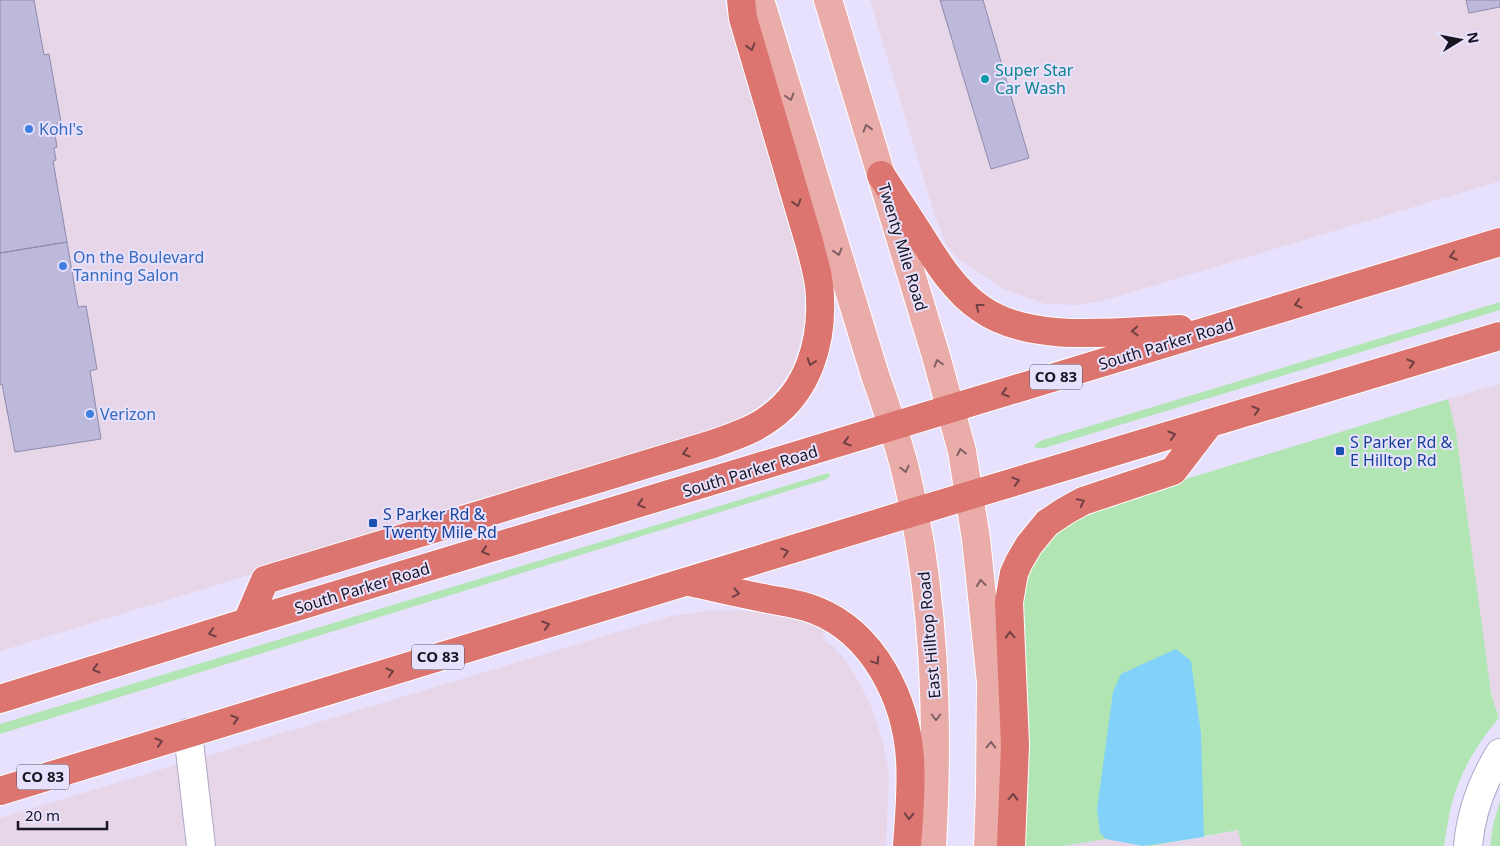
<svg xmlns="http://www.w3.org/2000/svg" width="1500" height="846" font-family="'Noto Sans',sans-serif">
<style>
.commercial{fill:#e6d6e8}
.green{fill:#b2e5b4}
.water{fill:#81d1f9}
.building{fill:#bcb9db;stroke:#8e8bab}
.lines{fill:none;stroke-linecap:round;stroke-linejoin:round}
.minor-casing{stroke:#aea7c8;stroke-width:30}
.major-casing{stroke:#fff;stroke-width:30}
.highway-casing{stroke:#fff;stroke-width:30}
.minor{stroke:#fff;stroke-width:28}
.major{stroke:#eaaca9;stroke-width:28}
.highway{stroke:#dc756f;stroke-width:28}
.oneway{stroke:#704044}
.oneway2{stroke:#816065}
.culture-dot{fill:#0f9aa8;stroke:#e7e1fd;stroke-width:2}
.shop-dot{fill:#3f7fe0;stroke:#e7e1fd;stroke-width:2}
.transit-dot{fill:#1a4fb4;stroke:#e7e1fd;stroke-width:2}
.labels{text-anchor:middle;stroke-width:4;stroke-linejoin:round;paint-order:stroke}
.shield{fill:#e7e1fd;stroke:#565263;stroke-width:1}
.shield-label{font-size:15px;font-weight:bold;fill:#181521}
.culture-label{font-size:16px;fill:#0d838f;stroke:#e7e1fd;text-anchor:start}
.shop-label{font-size:16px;fill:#366cbe;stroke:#e7e1fd;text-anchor:start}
.street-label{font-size:16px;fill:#181521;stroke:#e7e1fd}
.transit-label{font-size:16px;fill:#164399;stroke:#e7e1fd;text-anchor:start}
</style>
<rect width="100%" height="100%" fill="#e7e1fd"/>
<!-- commercial -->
<path class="commercial" d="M 0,0 L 724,0 L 766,136 L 798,246 L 804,278 L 805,323 L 793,366 L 780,386 L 753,412 L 740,421 L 322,553 L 0,651 Z
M 870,0 L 1500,0 L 1500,181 L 1112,298 L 1081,305 L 1045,304 L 1006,290 L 957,258 L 946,244 L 935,216 Z
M 1500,384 L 1500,718 L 1491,693 L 1456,432 L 1448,399 Z
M 716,610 L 773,612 L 816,624 L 827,629 L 822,638 L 832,646 L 847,662 L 860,684 L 872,708 L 883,743 L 889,775 L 886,846 L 0,846 L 0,818 L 671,616 Z
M 1239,830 L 1242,846 L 1151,846 L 1204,837 Z
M 1106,839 L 1143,846 L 1061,846 Z"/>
<!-- green -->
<path class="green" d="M 1500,302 L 1500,310 L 1044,448 L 1036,448 L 1034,446 L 1040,441 Z
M 1448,399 L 1456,432 L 1491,693 L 1499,718 C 1480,740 1463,767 1454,796 C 1449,812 1447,829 1444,846 L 1242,846 L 1238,830 L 1151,846 L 1106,839 L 1061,846 L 1017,846 L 1020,620 L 1029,565 L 1058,530 L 1083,516 L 1121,499 Z
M 828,473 L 830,475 L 829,477 L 827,479 L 0,734 L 0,724 Z
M 1500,800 L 1500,846 L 1490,846 L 1493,825 Z"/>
<!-- water -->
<path class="water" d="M 1176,649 L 1191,661 L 1201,734 L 1204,837 L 1143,846 L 1106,839 L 1100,833 L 1097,809 L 1113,692 L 1121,674 Z"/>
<!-- building -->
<path class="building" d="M 0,0 L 34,0 L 44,55 L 49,54 L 61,122 L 57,123 L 58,135 L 55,135 L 57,147 L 54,148 L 56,160 L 53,161 L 67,242 L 0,253 Z
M 940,0 L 983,0 L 1029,158 L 991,169 Z
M 1466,0 L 1500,0 L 1500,7 L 1469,13 Z
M 67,242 L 78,307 L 86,306 L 97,369 L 90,371 L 101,439 L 15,452 L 2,384 L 0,385 L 0,253 Z"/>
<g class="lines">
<!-- minor casing -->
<g class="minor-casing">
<path id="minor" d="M 188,733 L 201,846
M 1468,846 C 1471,812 1482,782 1500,753"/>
</g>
<!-- major casing -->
<g class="major-casing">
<path id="major" d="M 760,0 L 875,375 C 886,406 897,437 905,469 C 935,593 939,719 932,846
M 828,0 L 936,356 L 962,451 L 976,539 L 991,682 L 990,793 L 988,846"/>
</g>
<!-- highway casing -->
<g class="highway-casing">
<path id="highway" d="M 881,175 C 894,195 907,215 920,235 C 937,262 954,290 980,308 C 1031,345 1120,331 1180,329
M 690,582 C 716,588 741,594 768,599 C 784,602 800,604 815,610 C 874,633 906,699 910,759 C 912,788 909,817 907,846
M 247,622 L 265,580 L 713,444 C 733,437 754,430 771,417 C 808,390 822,343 820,299 C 820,279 814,261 809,242 L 743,18 L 741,0
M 0,699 L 247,622 L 1500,242
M 0,791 L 914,512 L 1500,336
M 1011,846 L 1015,745 L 1009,602 L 1014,573 L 1019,562 L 1029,545 L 1047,523 L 1065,511 L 1083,501 L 1173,471 L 1209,424"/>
</g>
<!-- minor -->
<use href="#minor" class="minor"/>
<!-- major -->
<use href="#major" class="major"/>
<!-- highway -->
<use href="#highway" class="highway"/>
</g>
<!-- one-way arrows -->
<defs><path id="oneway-chevron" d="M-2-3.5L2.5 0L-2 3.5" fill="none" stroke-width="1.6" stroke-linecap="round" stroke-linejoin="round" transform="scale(1.25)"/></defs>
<g class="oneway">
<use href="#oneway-chevron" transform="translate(751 47) rotate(73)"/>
<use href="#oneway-chevron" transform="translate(797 203) rotate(73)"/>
<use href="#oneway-chevron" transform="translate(1453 256) rotate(163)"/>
<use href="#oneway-chevron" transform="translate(1298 304) rotate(163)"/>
<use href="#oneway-chevron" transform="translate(979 307) rotate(-142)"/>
<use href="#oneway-chevron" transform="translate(1135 331) rotate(178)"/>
<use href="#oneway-chevron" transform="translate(811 362) rotate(110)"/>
<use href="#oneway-chevron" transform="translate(1411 363) rotate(-17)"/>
<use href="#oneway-chevron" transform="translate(1005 393) rotate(163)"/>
<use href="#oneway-chevron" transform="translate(1256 410) rotate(-17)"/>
<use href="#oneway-chevron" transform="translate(1172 435) rotate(-17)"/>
<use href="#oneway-chevron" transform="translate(847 442) rotate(163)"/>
<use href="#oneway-chevron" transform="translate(686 453) rotate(164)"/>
<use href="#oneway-chevron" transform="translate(1016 481) rotate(-17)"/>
<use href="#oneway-chevron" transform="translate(1081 502) rotate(-26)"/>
<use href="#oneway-chevron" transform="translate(641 504) rotate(163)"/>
<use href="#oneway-chevron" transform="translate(485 551) rotate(163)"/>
<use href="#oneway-chevron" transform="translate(785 552) rotate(-17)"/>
<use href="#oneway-chevron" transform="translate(736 593) rotate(11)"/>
<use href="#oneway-chevron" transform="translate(546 625) rotate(-17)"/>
<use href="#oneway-chevron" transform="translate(212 633) rotate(163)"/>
<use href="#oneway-chevron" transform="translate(1010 635) rotate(-93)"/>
<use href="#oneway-chevron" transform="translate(876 661) rotate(56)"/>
<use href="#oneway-chevron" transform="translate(96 669) rotate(163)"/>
<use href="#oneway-chevron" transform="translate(390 672) rotate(-17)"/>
<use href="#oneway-chevron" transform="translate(235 719) rotate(-17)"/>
<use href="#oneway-chevron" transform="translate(159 742) rotate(-17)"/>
<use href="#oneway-chevron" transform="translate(1013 797) rotate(-88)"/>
<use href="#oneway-chevron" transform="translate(909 816) rotate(93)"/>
</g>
<g class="oneway2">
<use href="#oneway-chevron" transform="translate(790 97) rotate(73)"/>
<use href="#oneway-chevron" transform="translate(867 128) rotate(-107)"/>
<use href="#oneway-chevron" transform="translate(838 252) rotate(73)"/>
<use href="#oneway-chevron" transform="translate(938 363) rotate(-106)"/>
<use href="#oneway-chevron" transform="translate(961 452) rotate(-102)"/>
<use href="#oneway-chevron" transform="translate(905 469) rotate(77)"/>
<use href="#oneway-chevron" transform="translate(981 583) rotate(-96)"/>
<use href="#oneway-chevron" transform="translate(936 717) rotate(90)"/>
<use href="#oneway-chevron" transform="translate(991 745) rotate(-89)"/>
</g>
<!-- markers -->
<circle class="culture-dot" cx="985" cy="79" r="5"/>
<g class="shop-dot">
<circle cx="29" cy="129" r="5"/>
<circle cx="63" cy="266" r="5"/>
<circle cx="90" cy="414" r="5"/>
</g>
<g class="transit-dot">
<rect x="1335" y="446" width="10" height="10" rx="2.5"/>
<rect x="368" y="518" width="10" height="10" rx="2.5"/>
</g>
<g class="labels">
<!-- shield labels -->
<g class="shield">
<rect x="1030" y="364.5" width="52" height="25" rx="4"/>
<rect x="412" y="644.5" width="52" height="25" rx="4"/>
<rect x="17" y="764.5" width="52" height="25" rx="4"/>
</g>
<g class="shield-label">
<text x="1056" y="382">CO 83</text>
<text x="438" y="662">CO 83</text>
<text x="43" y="782">CO 83</text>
</g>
<!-- culture labels -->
<g class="culture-label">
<text x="995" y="76">Super Star<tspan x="995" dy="18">Car Wash</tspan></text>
</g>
<!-- shop labels -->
<g class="shop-label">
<text x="39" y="135">Kohl's</text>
<text x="73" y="263">On the Boulevard<tspan x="73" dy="18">Tanning Salon</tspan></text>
<text x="100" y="420">Verizon</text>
</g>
<!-- street labels -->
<g class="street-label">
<text transform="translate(903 247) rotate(73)" y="6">Twenty Mile Road</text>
<text transform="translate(1166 344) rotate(-17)" y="6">South Parker Road</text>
<text transform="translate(750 471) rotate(-17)" y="6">South Parker Road</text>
<text transform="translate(362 588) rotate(-17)" y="6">South Parker Road</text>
<text transform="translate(929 635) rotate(-95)" y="6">East Hilltop Road</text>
</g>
<!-- transit labels -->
<g class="transit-label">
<text x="1350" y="448">S Parker Rd &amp;<tspan x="1350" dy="18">E Hilltop Rd</tspan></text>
<text x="383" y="520">S Parker Rd &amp;<tspan x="383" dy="18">Twenty Mile Rd</tspan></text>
</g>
</g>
<!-- north arrow -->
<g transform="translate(1460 40) rotate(80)" stroke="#e7e1fd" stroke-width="4" paint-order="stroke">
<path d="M0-4L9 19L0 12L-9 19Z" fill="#181521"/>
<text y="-8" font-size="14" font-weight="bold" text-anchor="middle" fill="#181521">N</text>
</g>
<!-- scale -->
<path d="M18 821v8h89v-8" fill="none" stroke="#181521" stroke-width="2.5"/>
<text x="25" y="821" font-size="15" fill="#181521" stroke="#e7e1fd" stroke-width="4" paint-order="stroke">20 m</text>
</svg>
